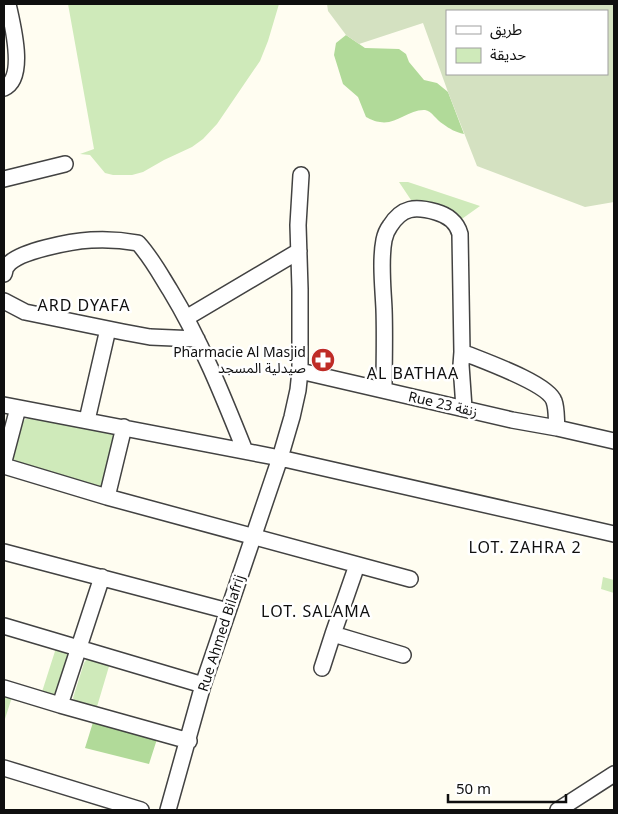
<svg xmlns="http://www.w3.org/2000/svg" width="618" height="814" font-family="Georgia,'Noto Sans Arabic',serif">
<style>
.green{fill:#cfeaba}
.forest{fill:#b1da99}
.cemetery{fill:#d4e1c1;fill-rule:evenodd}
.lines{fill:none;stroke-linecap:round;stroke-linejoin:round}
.street-casing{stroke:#424242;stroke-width:18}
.street{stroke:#fff;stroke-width:15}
.labels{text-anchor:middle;stroke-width:5;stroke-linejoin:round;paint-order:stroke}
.poi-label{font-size:14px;fill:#0f0f0f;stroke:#fff;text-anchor:end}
.street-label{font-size:14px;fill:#0f0f0f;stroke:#fff}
.quarter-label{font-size:16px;letter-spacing:1px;fill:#0f0f0f;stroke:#fff}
</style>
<rect width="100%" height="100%" fill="#fffdf1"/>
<!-- green -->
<path class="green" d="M 68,4 L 279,4 L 268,41 L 260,61 L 217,124 L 203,139 L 192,147 L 164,160 L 143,172 L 132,175 L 113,175 L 105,173 L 90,155 L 80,154 L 94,149 Z
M 399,182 L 408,182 L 480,206 L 459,221 L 413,203 Z
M 33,417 L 118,433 L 104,490 L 16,462 L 12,456 L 21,422 L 26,419 Z
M 603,577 L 614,580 L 614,593 L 601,589 Z
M 56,648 L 73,653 L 57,700 L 41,695 Z
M 90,658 L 110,663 L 96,710 L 77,704 L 73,698 L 84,663 L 87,659 Z
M 4,692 L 13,694 L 4,722 Z"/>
<!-- forest -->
<path class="forest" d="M 346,35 L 365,48 L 399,49 L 406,54 L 409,62 L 424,80 L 437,83 L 448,92 L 464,134 C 455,132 450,129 443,124 C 436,120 432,111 425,110 C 409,109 396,125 380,122 C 376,122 370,119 366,117 L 358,97 L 343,84 L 334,55 L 336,43 Z
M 94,719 L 158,736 L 149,764 L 85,748 Z"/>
<!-- cemetery -->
<path class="cemetery" d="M 327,4 L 614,4 L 614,202 L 585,207 L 477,166 L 448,92 L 423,23 L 359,44 L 346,35 L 328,11 ZM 447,11 L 607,11 L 607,74 L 447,74 Z"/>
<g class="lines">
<!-- street casing -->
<g class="street-casing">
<path id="street" d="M 4,88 C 27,78 12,23 8,4
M 4,179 L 65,164
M 4,274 C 5,271 5,268 7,266 C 17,251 73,241 91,240 C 107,239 122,240 138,243 C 151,257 160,274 170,290 C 201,341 223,396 245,451
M 4,301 L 25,312 L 123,332 L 150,337 L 197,339
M 186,318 L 299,251
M 462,352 C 481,360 548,383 554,401 C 557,409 556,420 557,428
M 300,371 L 512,420 L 557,428 L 614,441
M 384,389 C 384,363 385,336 384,309 C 383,287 380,261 384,240 C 385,235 387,230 390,226 C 402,207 415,206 436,212 C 447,215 457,222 460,234 L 462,352 L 461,365 L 464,408
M 4,405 L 280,458 L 614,534
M 87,420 L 108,329
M 4,461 L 18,408
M 4,466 L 107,497 L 410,579
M 107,497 L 124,427
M 4,552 L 228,611
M 357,565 L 333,634 L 403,655
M 4,626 L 203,685
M 322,668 L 333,634
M 4,688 L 60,705 L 189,741
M 60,705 L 102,577
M 4,768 L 141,810
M 168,810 L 203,685 L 280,458 L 292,417 L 298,390 L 300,371 L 300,289 L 298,225 L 301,175
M 558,810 L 614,774"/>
</g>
<!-- street -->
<use href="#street" class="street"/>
</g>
<!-- icons -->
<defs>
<g id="pharmacy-disc" transform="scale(1.25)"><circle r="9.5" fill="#bf2c26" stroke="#fff"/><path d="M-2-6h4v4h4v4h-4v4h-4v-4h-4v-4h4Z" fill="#fff"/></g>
</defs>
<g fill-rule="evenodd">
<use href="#pharmacy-disc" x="323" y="360"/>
</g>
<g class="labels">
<!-- poi labels -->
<g class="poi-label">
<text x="306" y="357">Pharmacie Al Masjid<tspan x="306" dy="16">صيدلية المسجد</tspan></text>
</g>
<!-- street labels -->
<g class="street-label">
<text transform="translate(443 404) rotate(13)" y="5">Rue 23 زنقة</text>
<text transform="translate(221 633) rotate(-72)" y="5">Rue Ahmed Bilafrij</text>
</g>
<!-- quarter labels -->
<g class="quarter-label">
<text x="84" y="311">ARD DYAFA</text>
<text x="413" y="379">AL BATHAA</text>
<text x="525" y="553">LOT. ZAHRA 2</text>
<text x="316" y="617">LOT. SALAMA</text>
</g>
</g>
<!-- border -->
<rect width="618" height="814" fill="none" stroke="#0f0f0f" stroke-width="10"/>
<!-- legend -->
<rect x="446" y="10" width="162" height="65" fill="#ffffff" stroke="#9f9f9f"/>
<rect x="456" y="26" width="25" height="8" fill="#ffffff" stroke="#9f9f9f"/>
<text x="490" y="35" font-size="15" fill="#0f0f0f">طريق</text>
<rect x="456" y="48" width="25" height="15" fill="#cfeaba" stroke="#9f9f9f"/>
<text x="490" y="60" font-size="15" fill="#0f0f0f">حديقة</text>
<!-- scale -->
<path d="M448 794v8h118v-8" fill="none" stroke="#0f0f0f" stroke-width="2.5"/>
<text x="456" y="794" font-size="15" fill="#0f0f0f" stroke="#ffffff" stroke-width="4" paint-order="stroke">50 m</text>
</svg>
